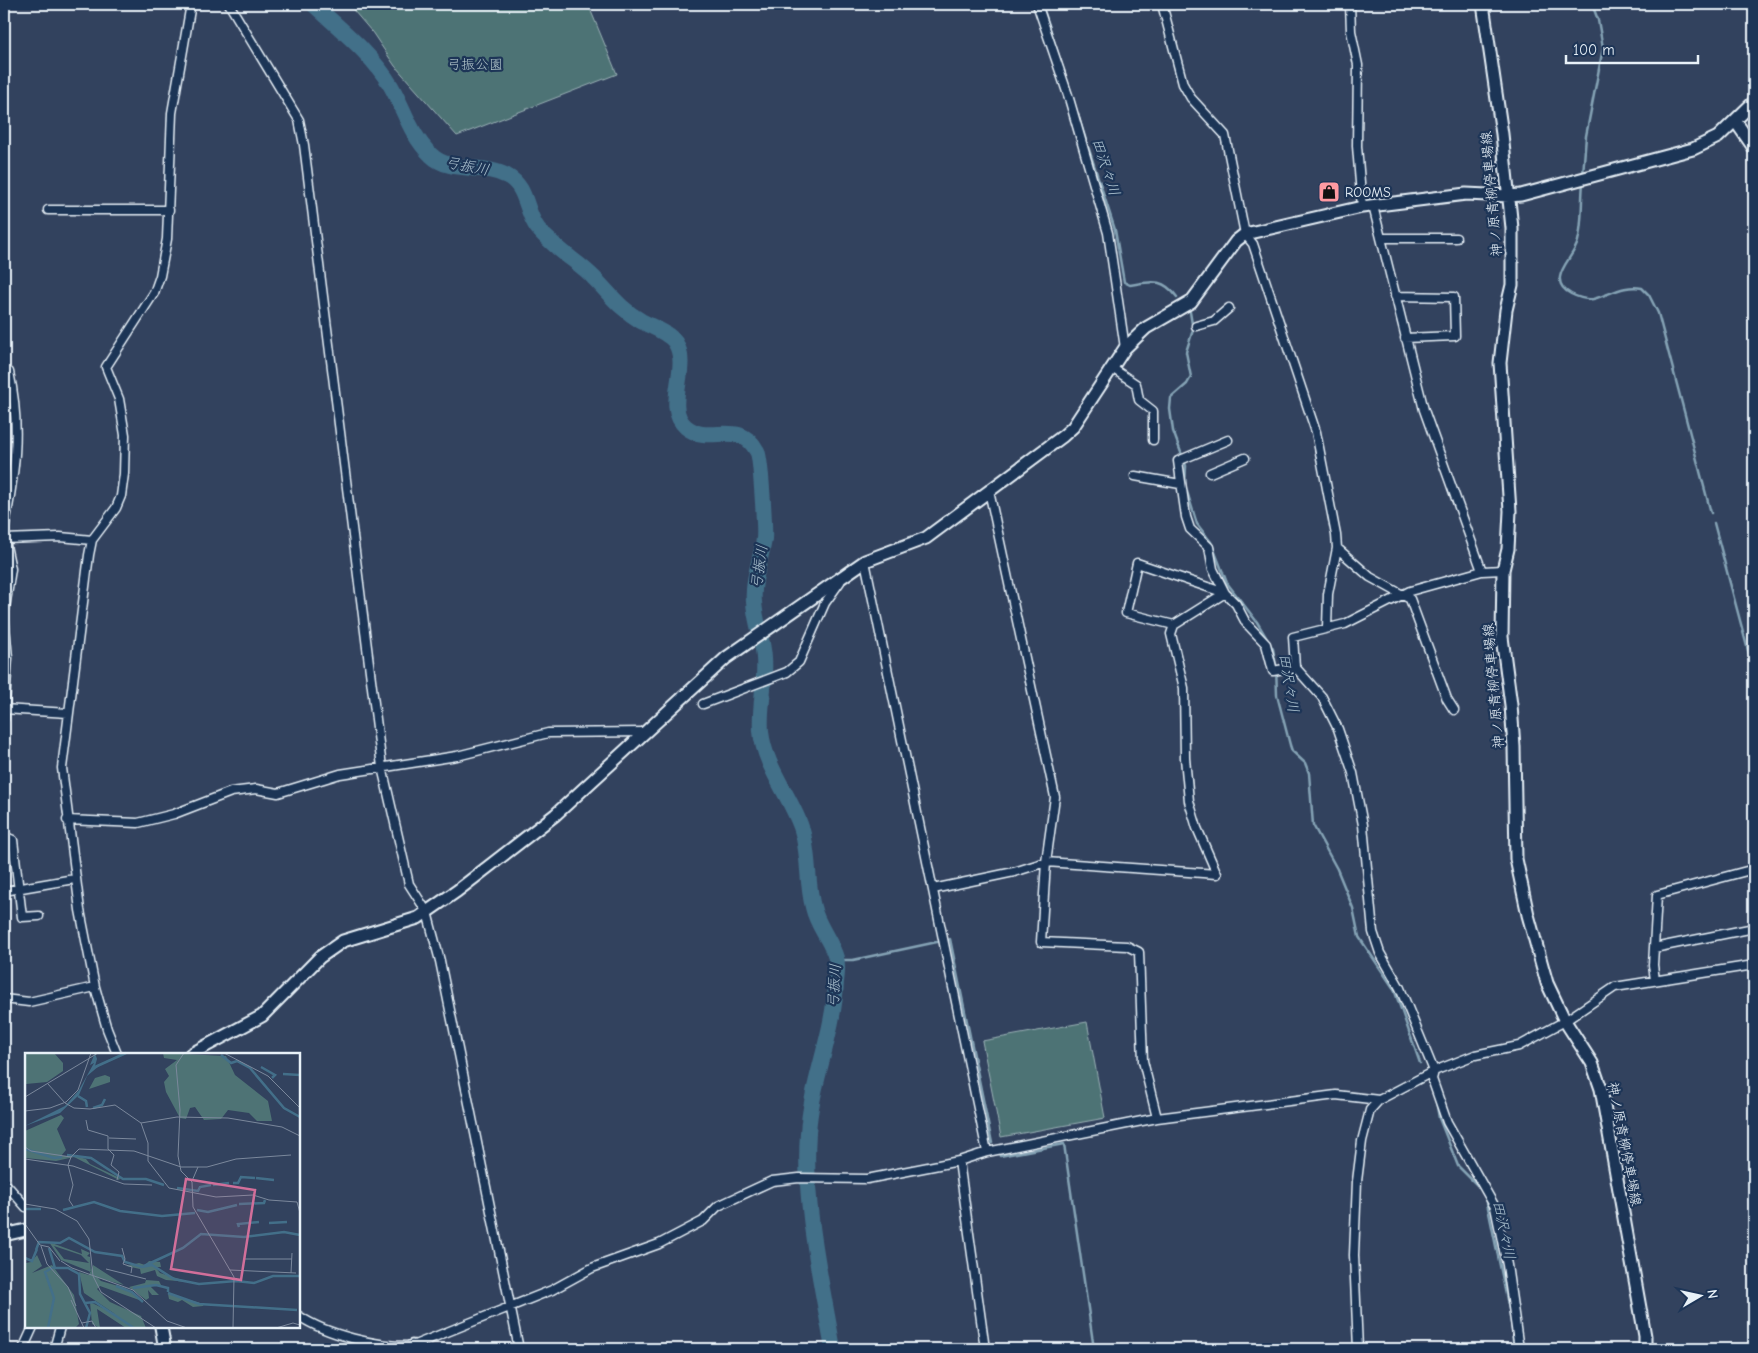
<svg xmlns="http://www.w3.org/2000/svg" width="1758" height="1353" font-family="'Comic Neue','Klee One',sans-serif">
<style>
.green{fill:#4e7375;stroke:#9bb2b6}
.lines{fill:none;stroke-linecap:round;stroke-linejoin:round}
.stream{stroke:#85a3b5;stroke-width:2.5}
.river{stroke:#436f89;stroke-width:16}
.street-casing{stroke:#e8f1f8;stroke-width:11}
.secondary-casing{stroke:#e8f1f8;stroke-width:15}
.street{stroke:#1d3557;stroke-width:8}
.secondary{stroke:#1d3557;stroke-width:11}
.labels{text-anchor:middle;stroke-width:4.5;stroke-linejoin:round;paint-order:stroke}
.park-label{font-size:14px;fill:#b2c5ca;stroke:#1d3557}
.poi-label{font-size:14px;fill:#e8f1f8;stroke:#1d3557;text-anchor:start}
.street-label{font-size:14px;fill:#e8f1f8;stroke:#1d3557}
.water-label{font-size:15px;font-style:italic;fill:#aec4d1;stroke:#1d3557}
.inset-river{fill:none;stroke:#436f89;stroke-width:2.5}
.inset-road{fill:none;stroke:#7b889c;stroke-width:1}
.view{fill:#d16f9a;fill-opacity:0.15;stroke:#d16f9a;stroke-width:2.5}
.inset-edge{fill:none;stroke:#e8f1f8;stroke-width:2.5}
</style>
<rect width="100%" height="100%" fill="#32425e"/>
<filter id="ink" filterUnits="userSpaceOnUse"><feTurbulence type="fractalNoise" baseFrequency=".02" numOctaves="2"/><feDisplacementMap in="SourceGraphic" scale="10" xChannelSelector="R" yChannelSelector="G"/><feConvolveMatrix kernelMatrix="1 2 1 2 8 2 1 2 1" color-interpolation-filters="sRGB"/></filter>
<g filter="url(#ink)">
<!-- green -->
<path class="green" d="M 348,4 L 588,4 L 617,74 L 457,136 L 395,66 L 372,32 Z
M 1087,1022 L 1105,1118 L 1001,1137 L 982,1041 Z"/>
<g class="lines">
<!-- stream -->
<path class="stream" d="M 1042,4 L 1067,81
M 1074,103 L 1115,230 L 1124,282 L 1130,285 C 1151,282 1162,277 1177,297
M 1583,175 L 1586,136 L 1603,48 L 1598,20 L 1592,4
M 1583,183 C 1581,202 1583,223 1578,241 C 1574,259 1544,279 1571,294 C 1579,298 1585,300 1593,299 C 1609,295 1625,284 1642,288 L 1649,295 L 1658,313 L 1711,513
M 1190,312 L 1193,330 L 1186,352 L 1191,377 L 1187,384 L 1171,398 L 1170,409 L 1173,431 L 1186,466 L 1185,485 L 1197,524 L 1211,542 L 1227,583 L 1257,622 L 1273,649 L 1276,665 L 1277,695 L 1290,745 L 1292,751 L 1305,763 L 1309,773 L 1313,825 L 1337,869 L 1353,908 L 1359,937 L 1394,989 L 1420,1063
M 1714,523 L 1754,673
M 948,940 L 950,939 L 992,1143
M 837,960 L 853,960 L 937,942
M 1436,1101 L 1439,1118 L 1458,1166 L 1482,1190
M 1000,1156 L 1064,1144 L 1094,1349
M 1486,1198 L 1510,1314 L 1514,1349"/>
<!-- river -->
<path class="river" d="M 313,4 C 340,29 372,54 391,86 C 404,109 411,136 431,155 C 450,174 484,163 507,176 C 526,186 525,207 535,224 C 539,232 550,241 557,247 C 569,258 583,266 594,278 C 611,295 619,308 641,321 C 652,327 668,332 675,342 C 692,368 662,406 686,427 C 709,446 739,418 757,451 C 761,457 765,529 764,539 C 761,560 752,580 754,602 C 755,621 763,639 764,658 C 766,682 759,707 761,731 C 764,766 790,795 801,827 C 810,853 806,881 813,907 C 817,926 831,940 836,958 C 838,965 837,975 836,982 C 834,1034 811,1082 808,1133 C 803,1205 821,1279 833,1349"/>
<!-- street casing -->
<g class="street-casing">
<path id="street" d="M 229,4 L 299,120 L 304,145 L 382,767 L 409,884 L 427,912 L 440,961 L 519,1349
M 1037,4 L 1068,95 L 1108,233 L 1125,348
M 1162,4 L 1183,84 L 1191,98 L 1225,135 L 1245,234 L 1253,244 L 1316,432 L 1336,535 L 1337,548 L 1328,594 L 1327,628
M 1350,4 L 1351,31 L 1358,65 L 1357,146 L 1362,207
M 1373,206 L 1424,410 L 1482,571
M 48,210 L 169,210
M 1382,238 L 1456,238
M 1395,296 L 1454,297 L 1455,336 L 1405,338
M 1196,326 L 1214,321 L 1229,308
M 1112,368 L 1136,384 L 1139,400 L 1153,411 L 1153,440
M 1210,473 L 1245,458
M 1135,476 L 1180,484
M 989,491 L 1055,797 L 1046,862 L 1041,942 L 1127,946 L 1139,952 L 1143,1061 L 1157,1118
M 4,531 C 14,476 22,429 9,372
M 4,539 L 60,537 L 92,540
M 1337,548 L 1370,577 L 1410,599 L 1447,699 L 1454,710
M 865,561 L 987,1152
M 1503,570 L 1482,571 L 1410,591 L 1345,624 L 1293,637 L 1295,667 L 1322,697 L 1338,729 L 1353,773 L 1363,825 L 1373,932 L 1380,953 L 1400,988 L 1434,1071 L 1432,1079 L 1447,1122 L 1495,1207 L 1507,1265 L 1519,1349
M 1225,593 L 1213,569 L 1209,547 L 1190,529 L 1186,517 L 1178,461 L 1228,440
M 4,615 L 8,658 L 4,719
M 4,615 L 11,569 L 4,536
M 1174,625 L 1126,613 L 1137,563 L 1225,593
M 703,704 L 787,672 L 799,662 L 825,603 L 840,582
M 4,709 L 68,713
M 67,820 L 138,823 L 174,814 L 231,792 L 256,789 L 278,793 L 340,774 L 457,756 L 548,733 L 646,732
M 4,836 L 13,840 L 22,917 L 39,916
M 933,889 L 1014,872 L 1046,862 L 1217,874 L 1197,828 L 1189,801 L 1185,758 L 1184,688 L 1171,634 L 1174,625 L 1225,593 L 1236,604 L 1246,623 L 1266,644 L 1273,671 L 1295,667
M 4,891 L 74,879
M 1654,948 L 1754,928
M 1655,980 L 1653,965 L 1657,895 L 1754,869
M 4,999 L 29,1002 L 95,987
M 117,1054 L 107,1029 L 95,987 L 80,910 L 62,768 L 89,555 L 92,540 L 116,508 L 121,496 L 124,474 L 125,435 L 119,399 L 106,367 L 154,293 L 160,276 L 167,239 L 172,113 L 191,4
M 959,1161 L 985,1349
M 4,1182 L 26,1207
M 299,1316 C 327,1335 378,1347 412,1346 L 552,1290 L 592,1268 L 659,1244 L 703,1221 L 718,1206 L 772,1181 L 799,1178 L 867,1179 L 959,1161 L 987,1152 L 1157,1118 L 1336,1095 L 1379,1100
M 23,1349 L 33,1327
M 54,1349 L 60,1327
M 1358,1349 L 1354,1255 L 1357,1181 L 1362,1141 L 1370,1110 L 1379,1100 L 1434,1071 L 1475,1055 L 1519,1046 L 1565,1021 L 1615,987 L 1754,965"/>
</g>
<!-- secondary casing -->
<g class="secondary-casing">
<path id="secondary" d="M 1483,4 L 1502,134 L 1512,228 L 1512,285 L 1506,310 L 1500,363 L 1510,511 L 1508,549 L 1503,570 L 1502,637 L 1511,705 L 1514,747 L 1516,859 L 1528,915 L 1547,983 L 1565,1021 L 1592,1063 L 1601,1089 L 1645,1336 L 1645,1349
M 1736,122 L 1754,148
M 191,1054 L 262,1016 L 320,957 L 343,941 L 418,918 L 457,891 L 555,815 L 726,658 L 865,561 L 926,538 L 1063,436 L 1073,427 L 1125,348 L 1146,328 L 1191,302 L 1236,241 L 1245,234 L 1362,207 L 1466,194 L 1509,196 L 1521,195 L 1693,149 L 1718,137 L 1754,102
M 4,1235 L 26,1230
M 161,1327 L 165,1349
M 412,1346 L 413,1349"/>
</g>
<!-- street -->
<use href="#street" class="street"/>
<!-- secondary -->
<use href="#secondary" class="secondary"/>
</g>
</g>
<!-- icons -->
<defs>
<g id="shop-square" transform="scale(1.125)"><rect x="-9" y="-9" width="18" height="18" rx="4" fill="#ff9aa2" stroke="#1d3557"/><path d="M-5-2.5h2.3a2.7 3.5 0 0 1 5.4 0H5L5.5 6h-11ZM-1.5-2.5h3a1.5 2.3 0 0 0-3 0Z" fill="#111"/></g>
</defs>
<g fill-rule="evenodd">
<use href="#shop-square" x="1329" y="192"/>
</g>
<g class="labels">
<!-- park labels -->
<g class="park-label">
<text x="475" y="69">弓振公園</text>
</g>
<!-- poi labels -->
<g class="poi-label">
<text x="1345" y="197">ROOMS</text>
</g>
<!-- street labels -->
<g class="street-label">
<text transform="translate(1491 194) rotate(-95)" y="5">神ノ原青柳停車場線</text>
<text transform="translate(1493 686) rotate(-95)" y="5">神ノ原青柳停車場線</text>
<text transform="translate(1625 1144) rotate(79)" y="5">神ノ原青柳停車場線</text>
</g>
<!-- water labels -->
<g class="water-label">
<text transform="translate(467 166) rotate(11)" y="5">弓振川</text>
<text transform="translate(1106 167) rotate(72)" y="5">田沢々川</text>
<text transform="translate(759 567) rotate(-82)" y="5">弓振川</text>
<text transform="translate(1289 683) rotate(81)" y="5">田沢々川</text>
<text transform="translate(834 986) rotate(-87)" y="5">弓振川</text>
<text transform="translate(1504 1230) rotate(78)" y="5">田沢々川</text>
</g>
</g>
<!-- overview -->
<g transform="translate(25 1053)">
<rect width="275" height="275" fill="#32425e"/>
<path d="M 0,0 L 29,0 L 38,10 L 38,18 L 22,29 L 1,31 ZM 138,0 L 201,3 L 210,22 L 243,48 L 247,68 L 232,68 L 224,60 L 203,57 L 196,66 L 179,67 L 170,54 L 165,55 L 161,66 L 155,65 L 141,39 L 139,29 L 144,23 L 140,16 L 152,7 L 139,5 ZM 80,22 L 85,24 L 85,29 L 64,36 L 70,25 ZM 36,62 L 39,65 L 32,76 L 41,97 L 36,103 L 50,103 L 61,106 L 65,111 L 95,125 L 94,127 L 49,104 L 31,108 L 0,105 L 0,78 ZM 24,189 L 57,201 L 56,196 L 65,200 L 62,203 L 65,204 L 66,219 L 36,207 ZM 29,193 L 56,202 L 64,210 L 39,206 ZM 12,202 L 17,213 L 7,220 L 27,212 L 49,242 L 54,271 L 50,275 L 0,275 L 0,215 L 1,210 L 6,209 ZM 124,208 L 135,209 L 136,214 L 130,214 L 135,220 L 164,229 L 141,227 L 132,223 L 130,217 L 116,221 L 115,216 L 101,213 L 114,210 L 120,212 ZM 68,212 L 99,232 L 73,225 L 76,228 L 100,235 L 117,248 L 75,233 L 72,236 L 85,249 L 116,263 L 121,275 L 101,275 L 72,256 L 75,275 L 67,271 L 65,249 L 90,261 L 59,240 L 54,219 L 64,222 ZM 121,227 L 134,228 L 136,232 L 125,233 L 134,242 L 127,242 L 123,237 L 124,245 L 121,247 L 104,234 L 120,230 ZM 143,241 L 179,251 L 178,253 L 168,254 L 157,247 L 153,249 L 144,246 Z" fill="#4e7375" fill-rule="evenodd"/>
<path d="M 70,0 L 72,6 L 70,13 L 74,13 L 62,23 L 54,42 L 35,60 L 0,73 L 40,53 L 54,37 L 69,10 L 65,12 Z" fill="#436f89"/>
<path class="inset-river" d="M 196,2 L 206,10 L 212,8 L 225,15 L 259,55 L 275,64M 70,14 L 101,0M 236,14 L 250,22 L 247,25M 258,21 L 275,22M 53,43 L 61,48 L 62,54M 68,55 L 77,52 L 80,46M 0,96 L 29,105 L 37,104M 42,102 L 66,105 L 98,126 L 121,126 L 139,132M 231,125 L 249,127M 208,130 L 213,130 L 216,124 L 230,125M 188,132 L 204,130M 152,135 L 173,138 L 175,134 L 186,132M 214,151 L 239,150 L 240,147M 0,156 L 16,156M 38,157 L 69,149 L 95,158 L 137,163 L 170,160M 172,157 L 183,159 L 212,152M 244,170 L 262,169M 214,174 L 213,171 L 234,169M 24,195 L 30,215 L 43,215 L 54,221 L 55,241 L 65,260 L 61,275M 11,197 L 14,189 L 35,190 L 44,185 L 70,199 L 97,203 L 100,209 L 117,214 L 127,212 L 149,226 L 174,231 L 211,228 L 229,230 L 248,223 L 275,223M 0,205 L 7,208 L 12,196M 119,213 L 158,195 L 176,181 L 219,184 L 259,179 L 275,182M 91,233 L 107,239 L 118,249M 108,235 L 131,232 L 143,235 L 143,239M 143,240 L 174,251 L 272,257M 60,250 L 70,249 L 109,275M 23,275 L 29,245 L 20,219 L 29,214"/>
<path class="inset-road" d="M 159,0 L 151,12 L 155,57 L 153,103 L 156,118 L 167,129 L 168,154 L 209,224 L 208,275M 199,0 L 243,23 L 275,55M 23,31 L 40,50M 0,44 L 73,0M 40,50 L 49,55 L 65,56 L 90,52 L 116,70 L 152,64 L 203,65 L 257,74 L 275,83M 0,58 L 25,55 L 41,49 L 53,37 L 66,0M 61,67 L 63,77 L 83,83 L 83,96M 116,70 L 123,90 L 123,108 L 144,135 L 191,144 L 228,142 L 244,147 L 272,149 L 275,160M 84,85 L 111,86M 0,94 L 6,98 L 46,104 L 54,96 L 109,98 L 156,114 L 182,114 L 211,106 L 266,102M 83,96 L 89,102 L 86,112 L 94,119 L 92,127M 46,104 L 43,112 L 48,132M 0,106 L 48,113 L 99,131 L 127,132M 167,128 L 173,114M 48,132 L 44,147 L 48,153M 0,151 L 30,156 L 52,168 L 64,186 L 68,223 L 76,239 L 131,275M 0,171 L 15,192 L 24,194 L 35,208M 16,193 L 22,211 L 43,234 L 51,253M 97,195 L 100,206 L 98,211 L 107,214 L 106,220M 219,206 L 267,206M 36,208 L 47,215 L 108,237 L 142,268 L 162,275M 81,216 L 121,226M 205,217 L 271,220M 266,220 L 267,200M 46,247 L 59,275M 57,270 L 67,268 L 71,275M 230,275 L 246,275M 251,275 L 268,270 L 275,272"/>
<path class="view" d="M 161,126 L 230,137 L 216,227 L 146,216 Z"/>
<rect width="275" height="275" class="inset-edge"/>
</g>
<!-- margin -->
<rect width="1758" height="1353" fill="none" stroke="#1d3557" stroke-width="20"/>
<rect x="10" y="10" width="1738" height="1333" fill="none" stroke="#e8f1f8" stroke-width="2" filter="url(#ink)"/>
<!-- north arrow -->
<g transform="translate(1700 1296) rotate(81)" stroke="#1d3557" stroke-width="4" paint-order="stroke">
<path d="M0-4L9 19L0 12L-9 19Z" fill="#e8f1f8"/>
<text y="-8" font-size="14" font-weight="bold" text-anchor="middle" fill="#e8f1f8">N</text>
</g>
<!-- scale -->
<path d="M1566 55v8h132v-8" fill="none" stroke="#e8f1f8" stroke-width="2.5"/>
<text x="1573" y="55" font-size="15" fill="#e8f1f8" stroke="#1d3557" stroke-width="4" paint-order="stroke">100 m</text>
</svg>
